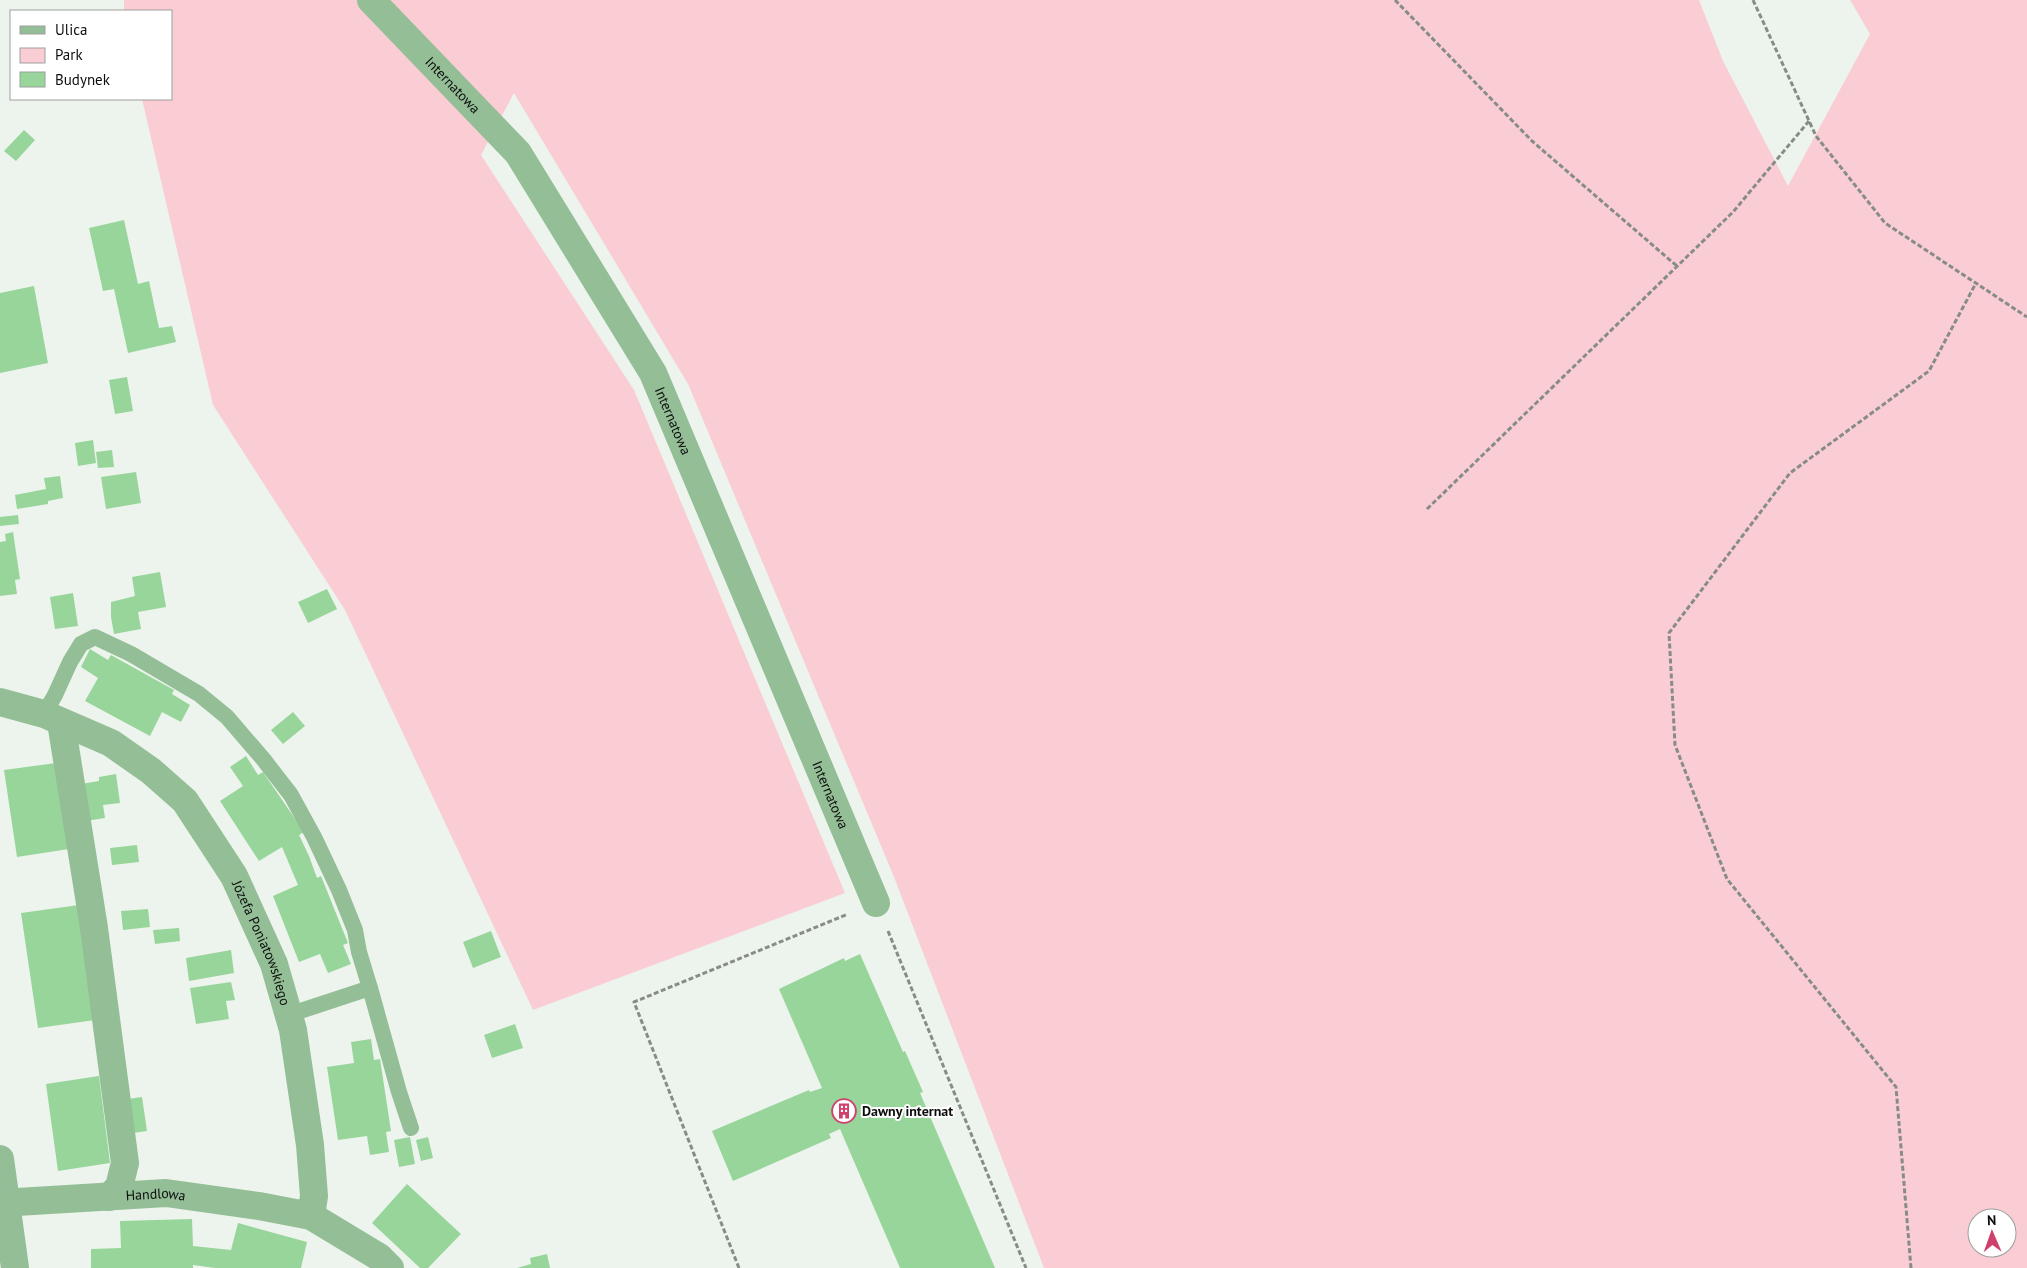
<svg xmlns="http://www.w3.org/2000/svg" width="2027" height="1268" font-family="'PT Sans',sans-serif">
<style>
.green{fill:#facdd5;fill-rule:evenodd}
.building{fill:#97d59b}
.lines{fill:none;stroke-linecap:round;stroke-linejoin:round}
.path{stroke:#878c87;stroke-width:3;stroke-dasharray:5 2.5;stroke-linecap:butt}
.service{stroke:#93be96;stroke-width:16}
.minor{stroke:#93be96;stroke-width:28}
.labels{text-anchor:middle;stroke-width:4;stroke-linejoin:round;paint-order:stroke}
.street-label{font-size:14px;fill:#0c0e0c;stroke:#fff}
.poi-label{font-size:14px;font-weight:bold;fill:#0c0e0c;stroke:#fff;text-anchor:start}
</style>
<rect width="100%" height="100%" fill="#edf4ed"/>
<!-- green -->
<path class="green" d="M 124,0 L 1699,0 L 1723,61 L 1788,186 L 1870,34 L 1850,0 L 2027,0 L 2027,1268 L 1044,1268 L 894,877 L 688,384 L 514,93 L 481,155 L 634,390 L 845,893 L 533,1010 L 345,610 L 213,405 L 142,99 L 171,99 L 171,11 L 124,11 ZM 1977,1218 L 2007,1218 L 2007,1248 L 1977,1248 Z"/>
<!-- building -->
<path class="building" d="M 24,130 L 35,140 L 16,161 L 4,151 Z
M 124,220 L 138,284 L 149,281 L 159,328 L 172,326 L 176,342 L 128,353 L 114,289 L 103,291 L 89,228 Z
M 34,286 L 48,363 L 0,373 L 0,293 Z
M 127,377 L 133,411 L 115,414 L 109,380 Z
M 93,440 L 96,463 L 78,466 L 75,443 Z
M 112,450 L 114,467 L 98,468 L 96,452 Z
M 136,472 L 141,503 L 106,509 L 101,477 Z
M 60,476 L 63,498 L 48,501 L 48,504 L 17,509 L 15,495 L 46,489 L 44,478 Z
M 18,515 L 19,524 L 0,526 L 0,517 Z
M 13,532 L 20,579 L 15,580 L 17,594 L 0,596 L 0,542 L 6,541 L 5,534 Z
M 160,572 L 166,607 L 138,612 L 141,629 L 114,634 L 111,617 L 111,602 L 135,596 L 132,577 Z
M 327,589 L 337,609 L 308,623 L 298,602 Z
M 73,593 L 78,626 L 55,629 L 50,597 Z
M 90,649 L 108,660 L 111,655 L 174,690 L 172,694 L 190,705 L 181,722 L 162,712 L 150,736 L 85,701 L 98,678 L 81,667 Z
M 293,712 L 305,726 L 283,744 L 271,730 Z
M 246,756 L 258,775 L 263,772 L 304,832 L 299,835 L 309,856 L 317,878 L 321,876 L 348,943 L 343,945 L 351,964 L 328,973 L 320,954 L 299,962 L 273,896 L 298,885 L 282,847 L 259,861 L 220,801 L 243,786 L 230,767 Z
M 56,763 L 69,849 L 17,857 L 4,770 Z
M 116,774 L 120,803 L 103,805 L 105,818 L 86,821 L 81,784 L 99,781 L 99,777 Z
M 137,845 L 139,862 L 112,865 L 110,848 Z
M 79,905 L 95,1020 L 38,1028 L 21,913 Z
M 148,909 L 150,927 L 123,930 L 121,911 Z
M 179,928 L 180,941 L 155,944 L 153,930 Z
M 491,931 L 501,957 L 473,968 L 463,942 Z
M 231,950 L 234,973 L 189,981 L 186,958 Z
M 860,954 L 903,1052 L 905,1051 L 923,1092 L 920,1093 L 995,1268 L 900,1268 L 840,1129 L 829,1134 L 831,1138 L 733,1181 L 712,1131 L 809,1090 L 810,1092 L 822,1088 L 779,989 L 844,958 L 845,961 Z
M 231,982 L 235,1000 L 226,1001 L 229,1019 L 196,1024 L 190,988 Z
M 515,1024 L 523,1048 L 492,1058 L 484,1035 Z
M 371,1039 L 374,1060 L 380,1059 L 391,1131 L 386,1132 L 389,1152 L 370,1155 L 367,1136 L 338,1140 L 327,1067 L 354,1063 L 351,1042 Z
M 99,1076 L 110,1163 L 58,1171 L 46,1084 Z
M 142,1097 L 147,1131 L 133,1133 L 128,1099 Z
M 410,1137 L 415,1164 L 399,1167 L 394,1140 Z
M 428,1137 L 433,1158 L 421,1161 L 416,1140 Z
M 407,1184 L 461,1234 L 428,1268 L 420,1268 L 372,1223 Z
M 192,1219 L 193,1246 L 231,1250 L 238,1223 L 307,1242 L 301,1268 L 215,1268 L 193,1265 L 193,1268 L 91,1268 L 91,1249 L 121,1248 L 120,1221 Z
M 547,1254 L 550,1268 L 517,1268 L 531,1264 L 530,1258 Z"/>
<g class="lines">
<!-- path -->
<path class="path" d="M 1395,0 L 1532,141 L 1678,267
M 1753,0 L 1816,136 L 1885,223 L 2027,317
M 1427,509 L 1733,212 L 1809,121
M 888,931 L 1026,1268
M 739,1268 L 634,1002 L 848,914
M 1911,1268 L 1896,1087 L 1727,879 L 1675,745 L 1669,633 L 1790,473 L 1929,371 L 1976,283"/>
<!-- service -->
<path class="service" d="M 44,714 L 55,695 L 70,662 L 81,644 L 95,637 L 131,654 L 199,694 L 227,717 L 264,760 L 291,795 L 314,837 L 339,890 L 355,930 L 359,952 L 370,988
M 288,1015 L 370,988 L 399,1092 L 411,1128"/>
<!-- minor -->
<g class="minor">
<path id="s1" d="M 371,0 L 518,153 L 653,373 L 876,903"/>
<path id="s2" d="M 0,702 L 44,714 L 111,743 L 151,771 L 185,801 L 234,876 L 274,964 L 293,1030 L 310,1145 L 314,1196 L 311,1216 L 379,1257 L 390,1268"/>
<path d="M 61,722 L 94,928 L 125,1163 L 119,1187 L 109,1197"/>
<path d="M 0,1159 L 15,1268"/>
<path id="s3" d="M 0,1203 L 166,1193 L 259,1206 L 311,1216"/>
</g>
</g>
<!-- icons -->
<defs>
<g id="building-ring" transform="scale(1.25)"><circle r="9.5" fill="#fff" stroke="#cf416c" stroke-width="1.5"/><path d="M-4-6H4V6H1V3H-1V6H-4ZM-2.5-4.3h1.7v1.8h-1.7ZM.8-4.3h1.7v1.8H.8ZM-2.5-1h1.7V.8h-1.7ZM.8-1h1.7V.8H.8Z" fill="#cf416c"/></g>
</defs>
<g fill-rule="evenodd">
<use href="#building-ring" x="844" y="1111"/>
</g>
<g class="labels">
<!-- street labels -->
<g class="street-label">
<text dy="5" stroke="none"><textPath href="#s1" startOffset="118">Internatowa</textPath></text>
<text dy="5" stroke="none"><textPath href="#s1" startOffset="522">Internatowa</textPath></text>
<text dy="5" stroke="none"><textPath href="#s1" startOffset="928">Internatowa</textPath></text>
<text dy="5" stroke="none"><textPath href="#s2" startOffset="375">Józefa Poniatowskiego</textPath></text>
<text dy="5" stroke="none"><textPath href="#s3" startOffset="156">Handlowa</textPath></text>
</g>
<!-- poi labels -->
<g class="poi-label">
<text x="862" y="1116">Dawny internat</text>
</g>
</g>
<!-- legend -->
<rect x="10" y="10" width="162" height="90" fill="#ffffff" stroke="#9e9f9e"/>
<rect x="20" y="26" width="25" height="8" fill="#93be96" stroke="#9e9f9e"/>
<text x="55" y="35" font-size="15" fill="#0c0e0c">Ulica</text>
<rect x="20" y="48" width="25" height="15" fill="#facdd5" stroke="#9e9f9e"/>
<text x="55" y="60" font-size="15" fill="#0c0e0c">Park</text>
<rect x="20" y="72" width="25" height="15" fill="#97d59b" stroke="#9e9f9e"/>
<text x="55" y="85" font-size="15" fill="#0c0e0c">Budynek</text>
<!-- north arrow -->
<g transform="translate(1992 1233) rotate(358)"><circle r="24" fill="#ffffff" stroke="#9e9f9e"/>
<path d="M0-4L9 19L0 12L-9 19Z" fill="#cf416c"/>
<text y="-8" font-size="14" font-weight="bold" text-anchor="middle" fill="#0c0e0c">N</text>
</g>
</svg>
